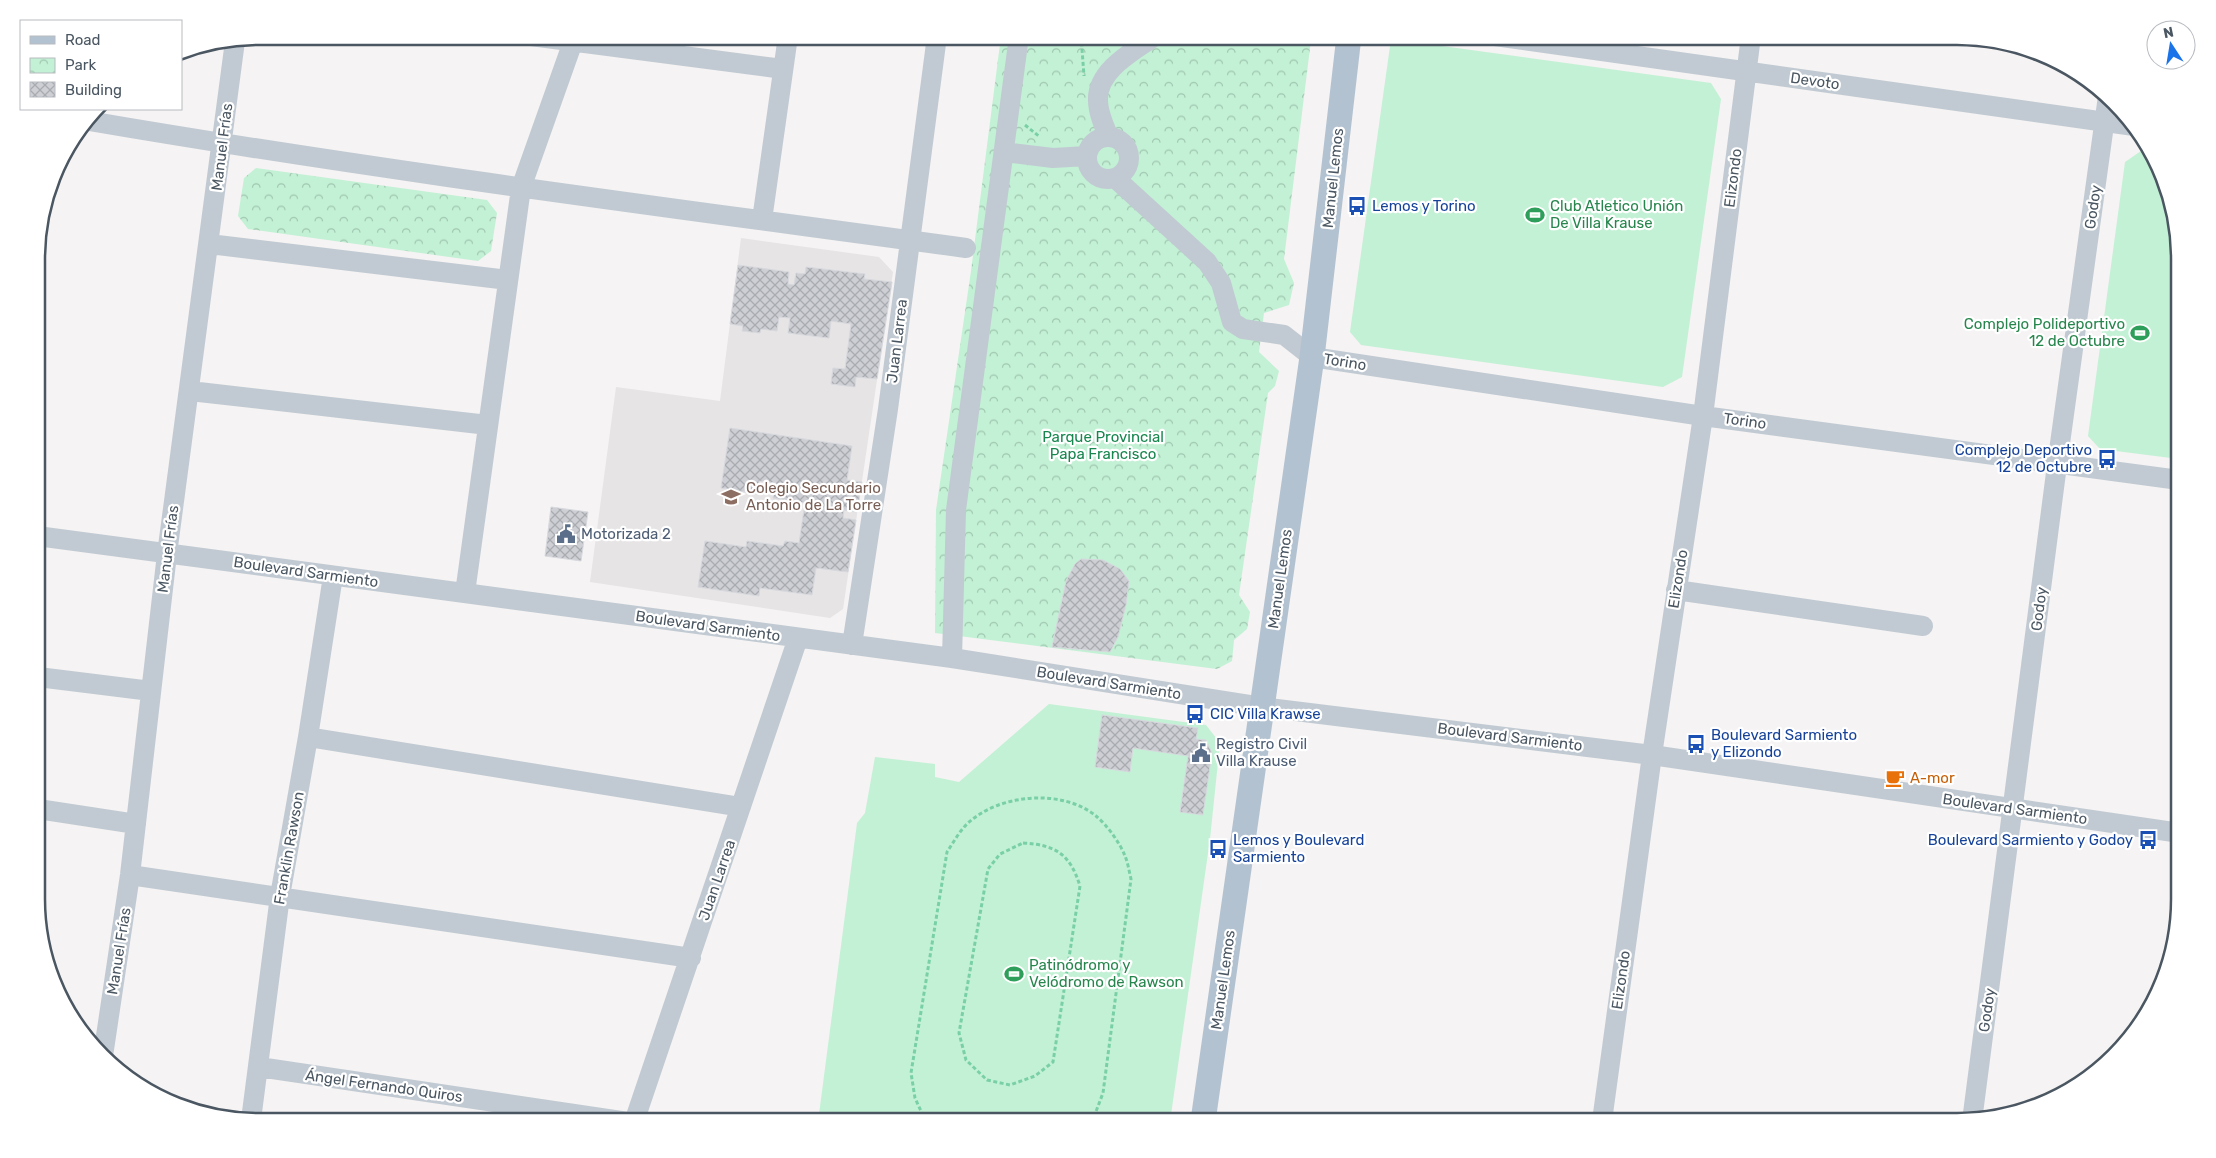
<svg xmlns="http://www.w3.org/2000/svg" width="2216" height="1158" font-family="Rubik,sans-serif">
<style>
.education{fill:#e6e4e5}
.park{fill:url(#park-crowns)}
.pitch{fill:#c3f1d5}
.building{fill:url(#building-cross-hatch);stroke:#d7d9de}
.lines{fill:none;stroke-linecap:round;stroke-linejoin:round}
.path{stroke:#7ad0a6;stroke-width:3;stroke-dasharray:4 2.5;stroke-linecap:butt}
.minor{stroke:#c1cad2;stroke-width:20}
.major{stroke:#b3c2d1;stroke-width:25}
.labels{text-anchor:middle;stroke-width:4.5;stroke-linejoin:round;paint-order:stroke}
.street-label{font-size:15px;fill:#4a5661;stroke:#fff}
.transit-label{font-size:15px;fill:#164399;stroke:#fff;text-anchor:start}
.leisure-label{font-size:15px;fill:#27864d;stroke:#fff;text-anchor:start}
.park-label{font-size:15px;fill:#17864f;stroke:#fff}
.education-label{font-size:15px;fill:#785e54;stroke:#fff;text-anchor:start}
.service-label{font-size:15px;fill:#4e5e75;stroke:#fff;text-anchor:start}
.food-label{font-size:15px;fill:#c56008;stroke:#fff;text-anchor:start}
.rim{fill:none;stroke:#4a5661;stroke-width:2.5}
</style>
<defs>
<pattern id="park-crowns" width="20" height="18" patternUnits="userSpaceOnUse" patternTransform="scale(1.25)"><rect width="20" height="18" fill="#c3f1d5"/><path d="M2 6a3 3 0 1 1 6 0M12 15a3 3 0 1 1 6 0" fill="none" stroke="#a0c6b0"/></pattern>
<pattern id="building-cross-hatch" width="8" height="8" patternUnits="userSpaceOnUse" patternTransform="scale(1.25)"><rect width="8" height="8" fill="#cdcfd5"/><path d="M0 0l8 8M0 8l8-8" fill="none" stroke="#a8abb0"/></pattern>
</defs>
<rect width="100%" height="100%" fill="#f5f3f3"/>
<!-- education -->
<path class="education" d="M 741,238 L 879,257 L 893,272 L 843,609 L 830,618 L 590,582 L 616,387 L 720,401 Z"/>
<!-- park -->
<path class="park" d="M 1001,36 L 1317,36 L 1311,40 L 1284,259 L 1294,283 L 1289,305 L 1264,313 L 1259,352 L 1279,371 L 1275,386 L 1268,393 L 1239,595 L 1250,612 L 1247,629 L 1234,640 L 1232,661 L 1217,669 L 935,633 L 936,510 L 971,271 Z
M 256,168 L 487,200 L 497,213 L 491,251 L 478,261 L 248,229 L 238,216 L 244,178 Z"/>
<!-- pitch -->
<path class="pitch" d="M 1391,39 L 1711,83 L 1721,99 L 1682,377 L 1663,387 L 1361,345 L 1350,332 Z
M 2141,151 L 2149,152 L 2178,230 L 2179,459 L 2100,449 L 2088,436 L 2125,162 Z
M 1049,704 L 1206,725 L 1220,743 L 1210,839 L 1170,1122 L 818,1122 L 857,823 L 865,813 L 875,757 L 935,764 L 935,777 L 959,782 Z"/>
<!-- building -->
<path class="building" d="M 738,265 L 789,272 L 788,284 L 794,285 L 796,273 L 805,274 L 806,267 L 865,274 L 864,279 L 892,282 L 877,379 L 856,377 L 855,387 L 831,384 L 833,368 L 845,369 L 851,324 L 831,321 L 829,338 L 788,333 L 790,318 L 779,317 L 777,331 L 761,329 L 760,333 L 742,331 L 743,326 L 730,324 Z
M 730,428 L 852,446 L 847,480 L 862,482 L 857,512 L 844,510 L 843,518 L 856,520 L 848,572 L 816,568 L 812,595 L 760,588 L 759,596 L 698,587 L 705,541 L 746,547 L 747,541 L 783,546 L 785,541 L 799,543 L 805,503 L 773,498 L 776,483 L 759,481 L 758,494 L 721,488 Z
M 551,507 L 588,512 L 581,561 L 545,556 Z
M 1081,559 L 1103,560 L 1120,569 L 1129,581 L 1126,605 L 1118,637 L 1110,652 L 1052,647 L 1066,581 L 1075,564 Z
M 1102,715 L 1198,728 L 1196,739 L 1206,740 L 1212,753 L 1203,815 L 1180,812 L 1188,756 L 1133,748 L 1130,772 L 1095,767 Z"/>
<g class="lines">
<!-- path -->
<path class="path" d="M 1081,36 L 1084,76
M 1025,125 L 1040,137
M 1023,843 C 1056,845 1070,854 1080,886 L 1053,1062 L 1035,1076 L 1010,1085 L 987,1080 L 966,1060 L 959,1033 L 988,869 L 1000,854 Z
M 926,1122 L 915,1098 L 911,1073 L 947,852 C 953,843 959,832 967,824 C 998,794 1062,788 1096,816 C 1107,825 1120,843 1125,856 C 1128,863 1129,871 1131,879 L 1103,1093 L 1092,1122"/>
<!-- minor -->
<path class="minor" d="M 531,36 L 783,69
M 1495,36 L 2134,126
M 89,121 C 381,171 673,208 966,248
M 1109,137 C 1104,126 1098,113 1098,100 C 1097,70 1134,51 1155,36
M1087 158a21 21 0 1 1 42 0a21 21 0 1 1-42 0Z
M 1004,152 L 1053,158 L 1087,156
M 1115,178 L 1207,262 L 1221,283 L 1232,322 L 1243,329 L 1284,335 L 1312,357 L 1703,416 L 2179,480
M 762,220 L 788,36
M 209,244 L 508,280
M 190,391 L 488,425
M 37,536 L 952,658 L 1262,707 L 1652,755 L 2180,833
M 1676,590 L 1923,626
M 465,593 L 521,188 L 575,36
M 852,645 L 888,409 L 937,36
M 952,658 L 956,510 L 1019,36
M 38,677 L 151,691
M 308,737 L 741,807
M 38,809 L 136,824
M 130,875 L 691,958
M 103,1056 L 130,875 L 167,554 L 235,41
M 259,1067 L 628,1122
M 251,1120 L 280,896 L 308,737 L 333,576
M 1602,1121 L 1652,755 L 1703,416 L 1751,36
M 1972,1121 L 2057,465 L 2108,96
M 634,1122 L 798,638"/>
<!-- major -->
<path class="major" d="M 1203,1121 L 1312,357 L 1349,36"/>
</g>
<!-- icons -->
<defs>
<g id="bus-bare" transform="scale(1.5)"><path d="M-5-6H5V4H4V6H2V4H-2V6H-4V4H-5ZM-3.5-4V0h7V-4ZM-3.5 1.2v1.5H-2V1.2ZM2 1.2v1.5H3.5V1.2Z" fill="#1a4fb4" stroke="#fff" stroke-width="2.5" paint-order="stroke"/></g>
<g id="stadium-bare" transform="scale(1.5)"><path d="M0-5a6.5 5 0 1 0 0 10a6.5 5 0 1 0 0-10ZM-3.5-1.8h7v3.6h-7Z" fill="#2e9e5b" stroke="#fff" stroke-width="2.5" paint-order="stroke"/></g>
<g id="school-bare" transform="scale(1.5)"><path d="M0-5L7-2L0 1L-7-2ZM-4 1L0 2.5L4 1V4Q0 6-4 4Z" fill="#8d6e63" stroke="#fff" stroke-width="2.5" paint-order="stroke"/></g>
<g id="civic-bare" transform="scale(1.5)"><path d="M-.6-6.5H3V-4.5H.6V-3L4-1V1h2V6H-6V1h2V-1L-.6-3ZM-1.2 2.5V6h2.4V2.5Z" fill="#5c6f8a" stroke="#fff" stroke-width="2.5" paint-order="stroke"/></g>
<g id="cafe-bare" transform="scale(1.5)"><path d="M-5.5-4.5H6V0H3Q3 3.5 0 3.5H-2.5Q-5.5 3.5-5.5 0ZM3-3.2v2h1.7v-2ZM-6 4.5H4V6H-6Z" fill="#e8710a" stroke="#fff" stroke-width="2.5" paint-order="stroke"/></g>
</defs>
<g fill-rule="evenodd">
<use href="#bus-bare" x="1357" y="206"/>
<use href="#stadium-bare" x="1535" y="215"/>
<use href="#stadium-bare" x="2140" y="333"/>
<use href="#bus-bare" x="2107" y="459"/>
<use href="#school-bare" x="731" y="497"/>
<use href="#civic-bare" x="566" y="534"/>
<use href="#bus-bare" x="1195" y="714"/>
<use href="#bus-bare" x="1696" y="744"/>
<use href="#civic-bare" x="1201" y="753"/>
<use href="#cafe-bare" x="1895" y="778"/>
<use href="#bus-bare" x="2148" y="840"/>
<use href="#bus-bare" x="1218" y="849"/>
<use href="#stadium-bare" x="1014" y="974"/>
</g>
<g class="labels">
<!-- street labels -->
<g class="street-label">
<text transform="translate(1815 81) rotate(8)" y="5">Devoto</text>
<text transform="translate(222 147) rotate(-83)" y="5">Manuel Frías</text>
<text transform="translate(1333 178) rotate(-84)" y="5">Manuel Lemos</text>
<text transform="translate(1733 178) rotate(-83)" y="5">Elizondo</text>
<text transform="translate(2093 207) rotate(-82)" y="5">Godoy</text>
<text transform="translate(897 341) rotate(-83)" y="5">Juan Larrea</text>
<text transform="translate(1345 362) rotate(9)" y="5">Torino</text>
<text transform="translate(1745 421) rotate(8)" y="5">Torino</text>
<text transform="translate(168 549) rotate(-83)" y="5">Manuel Frías</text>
<text transform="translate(306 572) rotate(8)" y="5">Boulevard Sarmiento</text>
<text transform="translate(1280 579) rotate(-82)" y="5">Manuel Lemos</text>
<text transform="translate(1678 579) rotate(-81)" y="5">Elizondo</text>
<text transform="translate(2039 609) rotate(-83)" y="5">Godoy</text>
<text transform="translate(708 626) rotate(8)" y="5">Boulevard Sarmiento</text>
<text transform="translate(1109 683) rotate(9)" y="5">Boulevard Sarmiento</text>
<text transform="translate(1510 737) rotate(7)" y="5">Boulevard Sarmiento</text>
<text transform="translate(2015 809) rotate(8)" y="5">Boulevard Sarmiento</text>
<text transform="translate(289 848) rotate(-80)" y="5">Franklin Rawson</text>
<text transform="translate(717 880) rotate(-71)" y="5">Juan Larrea</text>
<text transform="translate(119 951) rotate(-81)" y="5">Manuel Frías</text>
<text transform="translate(1223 980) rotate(-82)" y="5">Manuel Lemos</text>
<text transform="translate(1621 980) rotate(-82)" y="5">Elizondo</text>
<text transform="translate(1987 1010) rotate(-82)" y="5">Godoy</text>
<text transform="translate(384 1086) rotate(8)" y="5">Ángel Fernando Quiros</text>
</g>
<!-- transit labels -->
<g class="transit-label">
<text x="1372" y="211">Lemos y Torino</text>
<text x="2092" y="455" text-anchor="end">Complejo Deportivo<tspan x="2092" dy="17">12 de Octubre</tspan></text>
<text x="1210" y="719">CIC Villa Krawse</text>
<text x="1711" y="740">Boulevard Sarmiento<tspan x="1711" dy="17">y Elizondo</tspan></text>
<text x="1233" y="845">Lemos y Boulevard<tspan x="1233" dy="17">Sarmiento</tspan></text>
<text x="2133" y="845" text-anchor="end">Boulevard Sarmiento y Godoy</text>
</g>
<!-- leisure labels -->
<g class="leisure-label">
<text x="1550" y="211">Club Atletico Unión<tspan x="1550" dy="17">De Villa Krause</tspan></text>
<text x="2125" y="329" text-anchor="end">Complejo Polideportivo<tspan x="2125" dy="17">12 de Octubre</tspan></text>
<text x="1029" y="970">Patinódromo y<tspan x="1029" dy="17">Velódromo de Rawson</tspan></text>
</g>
<!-- park labels -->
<g class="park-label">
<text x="1103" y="442">Parque Provincial<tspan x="1103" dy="17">Papa Francisco</tspan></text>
</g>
<!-- education labels -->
<g class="education-label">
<text x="746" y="493">Colegio Secundario<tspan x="746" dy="17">Antonio de La Torre</tspan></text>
</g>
<!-- service labels -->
<g class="service-label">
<text x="581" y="539">Motorizada 2</text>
<text x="1216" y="749">Registro Civil<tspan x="1216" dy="17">Villa Krause</tspan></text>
</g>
<!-- food labels -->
<g class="food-label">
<text x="1910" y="783">A-mor</text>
</g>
</g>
<!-- crop -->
<path d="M0 0H2216V1158H0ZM259 45H1957A214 214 0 0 1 2171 259V899A214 214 0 0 1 1957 1113H259A214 214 0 0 1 45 899V259A214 214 0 0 1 259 45Z" fill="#fff" fill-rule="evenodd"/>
<path class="rim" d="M259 45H1957A214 214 0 0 1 2171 259V899A214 214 0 0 1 1957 1113H259A214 214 0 0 1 45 899V259A214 214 0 0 1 259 45Z"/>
<!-- legend -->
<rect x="20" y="20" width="162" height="90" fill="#ffffff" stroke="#b7bbc0"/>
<rect x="30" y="36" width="25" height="8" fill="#b3c2d1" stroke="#b7bbc0"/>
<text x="65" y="45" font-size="15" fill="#4a5661">Road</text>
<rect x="30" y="58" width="25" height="15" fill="url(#park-crowns)" stroke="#b7bbc0"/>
<text x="65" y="70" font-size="15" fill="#4a5661">Park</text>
<rect x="30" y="82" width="25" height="15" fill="url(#building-cross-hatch)" stroke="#b7bbc0"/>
<text x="65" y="95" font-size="15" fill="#4a5661">Building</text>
<!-- north arrow -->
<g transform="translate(2171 45) rotate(348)"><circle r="24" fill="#ffffff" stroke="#b7bbc0"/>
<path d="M0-4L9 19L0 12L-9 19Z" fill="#1a73e8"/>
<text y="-8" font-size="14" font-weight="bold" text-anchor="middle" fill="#4a5661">N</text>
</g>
</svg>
